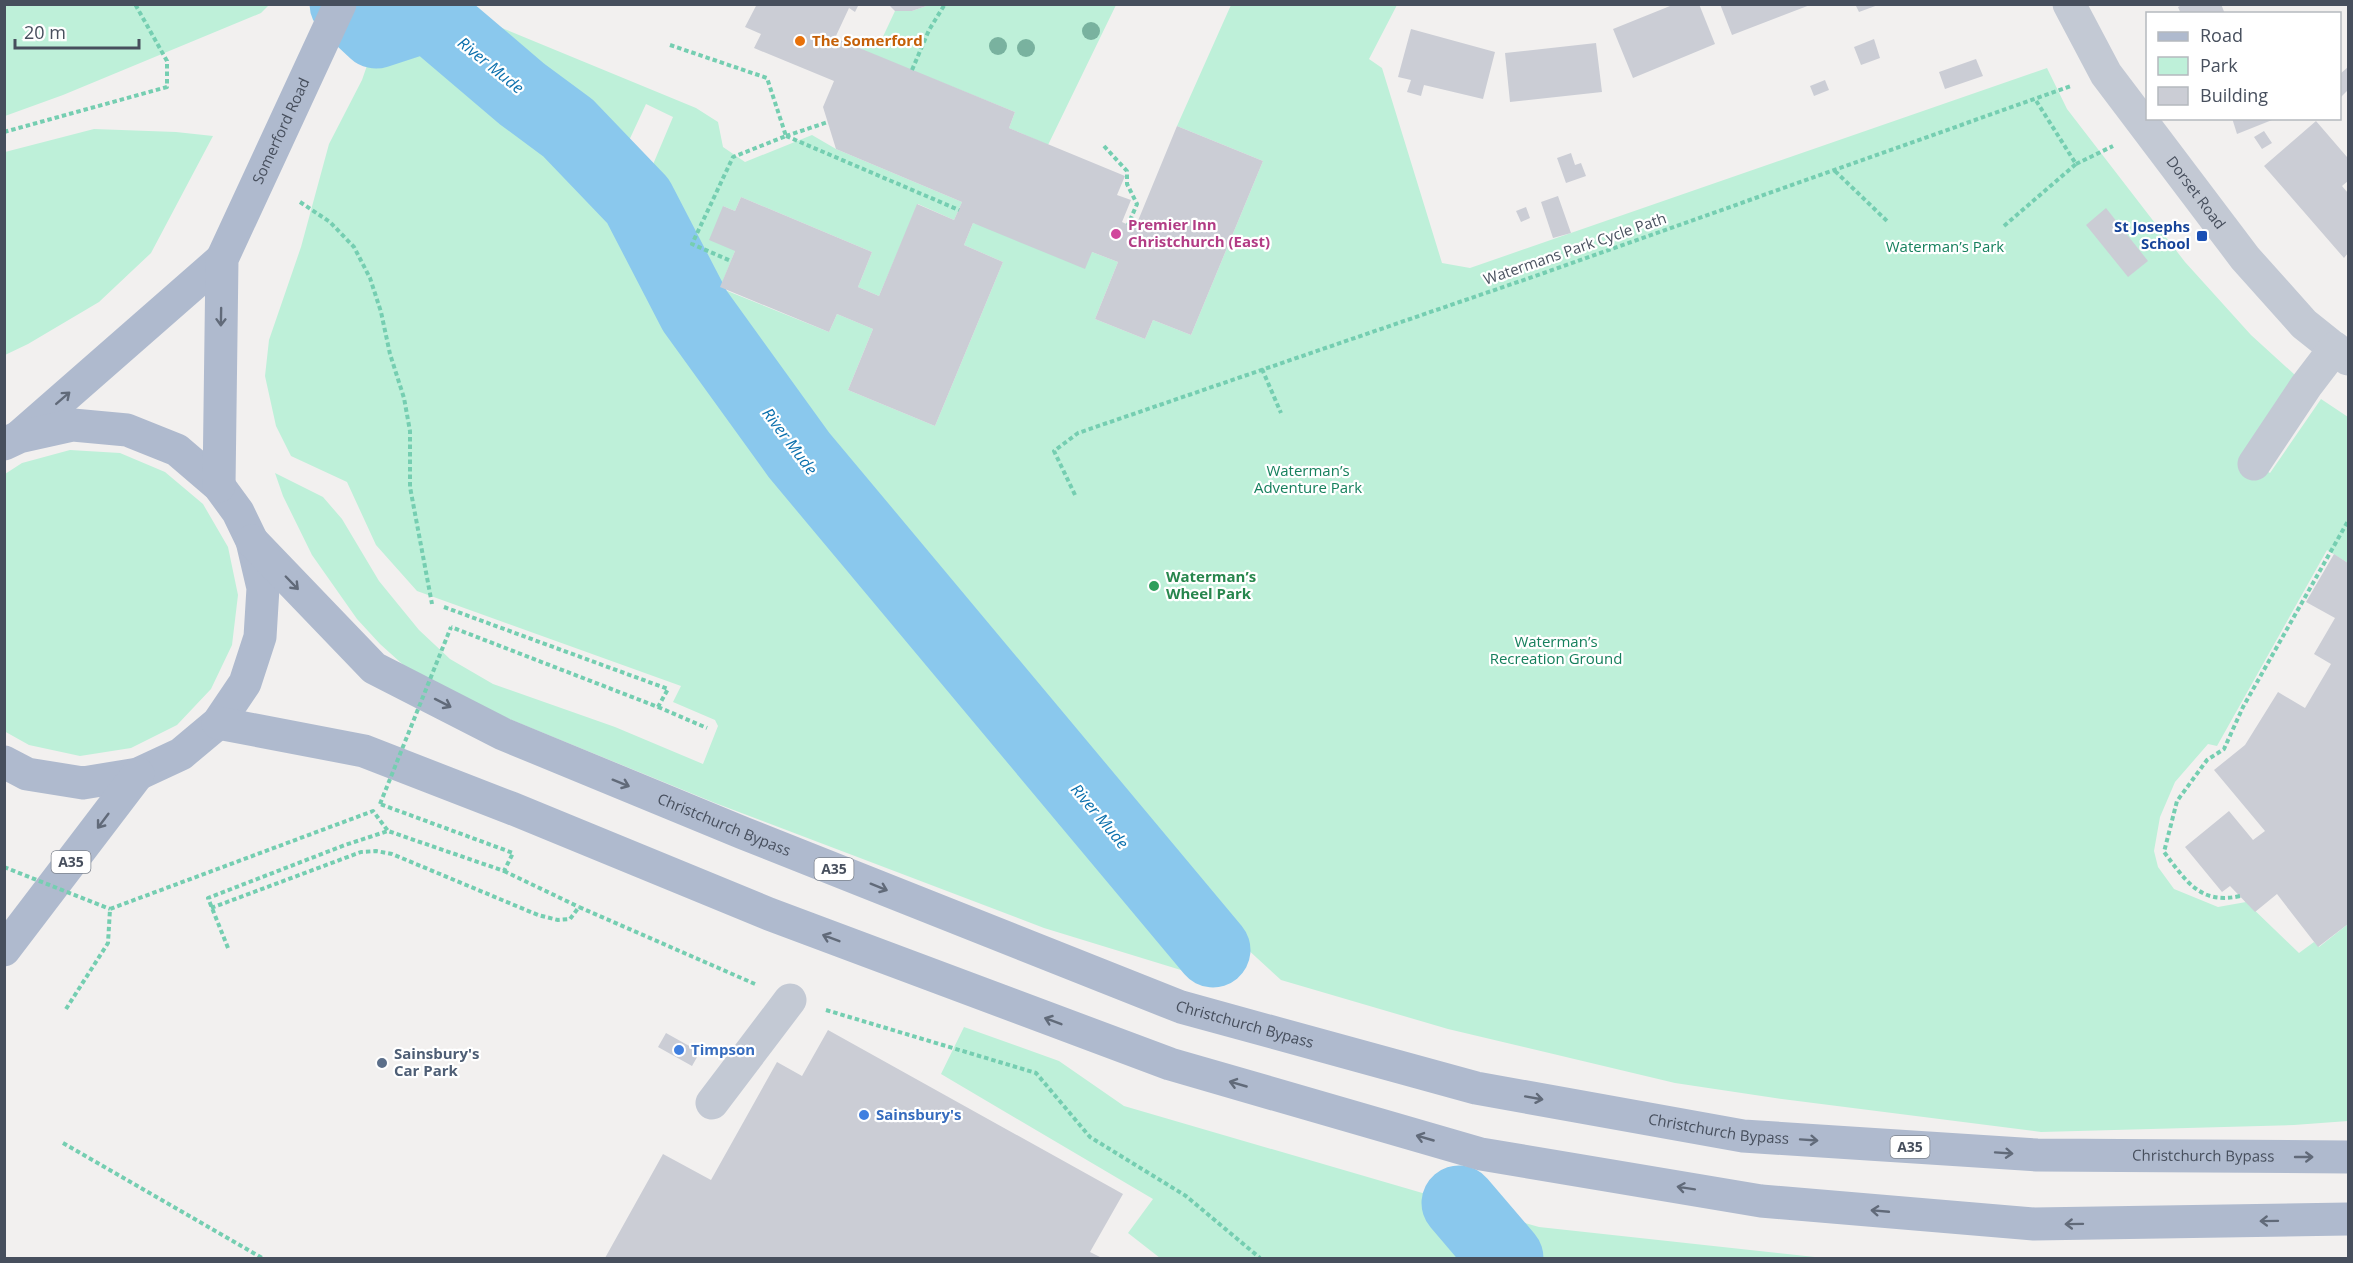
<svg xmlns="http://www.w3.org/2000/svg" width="2353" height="1263" font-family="'Open Sans',sans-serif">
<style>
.green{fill:#bef0d9;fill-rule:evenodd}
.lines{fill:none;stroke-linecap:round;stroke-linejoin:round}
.river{stroke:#8ac8ed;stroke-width:75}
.building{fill:#cbcdd5}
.path{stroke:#75ceb1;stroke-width:4;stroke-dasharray:4.5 3;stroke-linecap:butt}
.minor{stroke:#c3c9d4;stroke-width:33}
.major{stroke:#afbace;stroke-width:33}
.path-bridge{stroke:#75ceb1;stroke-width:4;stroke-dasharray:4.5 3;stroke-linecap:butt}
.tree{fill:#79b29f}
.oneway{stroke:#616a79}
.food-dot{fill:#e8710a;stroke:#fff;stroke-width:2}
.hotel-dot{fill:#d1479c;stroke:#fff;stroke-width:2}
.transit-dot{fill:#1a4fb4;stroke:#fff;stroke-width:2}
.leisure-dot{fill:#2e9e5b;stroke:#fff;stroke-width:2}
.shop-dot{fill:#3f7fe0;stroke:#fff;stroke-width:2}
.service-dot{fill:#5c6f8a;stroke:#fff;stroke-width:2}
.labels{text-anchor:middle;stroke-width:4.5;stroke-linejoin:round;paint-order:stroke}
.shield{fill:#fff;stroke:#7e848e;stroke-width:1.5}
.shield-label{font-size:14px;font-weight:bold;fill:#474f5d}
.food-label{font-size:15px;font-weight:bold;fill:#c56008;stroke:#fff;text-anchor:start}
.street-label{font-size:15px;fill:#474f5d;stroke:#fff}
.hotel-label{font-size:15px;font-weight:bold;fill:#b23c85;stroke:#fff;text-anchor:start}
.transit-label{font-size:15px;font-weight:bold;fill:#164399;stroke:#fff;text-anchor:end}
.park-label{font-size:15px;fill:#16805d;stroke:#fff}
.leisure-label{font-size:15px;font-weight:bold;fill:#27864d;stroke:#fff;text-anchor:start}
.shop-label{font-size:15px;font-weight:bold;fill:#366cbe;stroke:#fff;text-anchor:start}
.service-label{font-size:15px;font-weight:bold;fill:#4e5e75;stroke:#fff;text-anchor:start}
.water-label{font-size:16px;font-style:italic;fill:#0b70ad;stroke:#fff}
</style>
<rect width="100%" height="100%" fill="#f2f0ef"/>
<!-- green -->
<path class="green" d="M 4,5 L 5,4 L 269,5 L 261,13 L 63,95 L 5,116 Z
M 388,5 L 473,5 L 468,14 L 696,108 L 718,122 L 723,147 L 745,162 L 812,135 L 836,149 L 962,202 L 954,220 L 918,204 L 879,296 L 858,287 L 872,252 L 741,197 L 735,211 L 723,206 L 735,251 L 720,288 L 829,332 L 837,314 L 873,329 L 848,390 L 935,426 L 1003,262 L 964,245 L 973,223 L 1092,252 L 1118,262 L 1095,319 L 1145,339 L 1153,320 L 1191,335 L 1263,161 L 1177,126 L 1231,5 L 1397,5 L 1369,59 L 1382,68 L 1442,263 L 1470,268 L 2047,68 L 2067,109 L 2185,262 L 2251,335 L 2295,375 L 2263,469 L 2270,473 L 2321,399 L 2348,417 L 2348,563 L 2327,550 L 2217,746 L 2208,744 L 2175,782 L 2160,817 L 2154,851 L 2158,867 L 2174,889 L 2218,907 L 2246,902 L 2299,953 L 2314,942 L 2319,947 L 2348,924 L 2348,1121 L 2294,1125 L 2041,1132 L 1775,1098 L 1675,1083 L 1448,1029 L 1281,980 L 1233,936 L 1232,958 L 1207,978 L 1044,928 L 715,803 L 470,703 L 410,671 L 380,644 L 357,619 L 312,555 L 283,496 L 275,473 L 323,497 L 342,519 L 379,581 L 419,630 L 450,659 L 493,684 L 615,727 L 703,764 L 718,726 L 715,720 L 673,702 L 681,686 L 417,591 L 376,545 L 347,482 L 291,456 L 276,426 L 265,376 L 269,340 L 301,247 L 329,144 L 362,80 ZM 646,104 L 673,117 L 638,200 L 613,175 Z
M 929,5 L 1116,5 L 1048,145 L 1009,128 L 1015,112 L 859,49 L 880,43 L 895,11 L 912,11 Z
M 94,129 L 176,132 L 213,136 L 151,253 L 99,302 L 28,344 L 5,355 L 5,152 Z
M 70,450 L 120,453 L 165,472 L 203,504 L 228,547 L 238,595 L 232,645 L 211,689 L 177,725 L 131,748 L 80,756 L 29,745 L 4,731 L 5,474 L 22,463 Z
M 964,1027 L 1059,1061 L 1124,1106 L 1539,1227 L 1824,1258 L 1160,1258 L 1128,1233 L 1153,1199 L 941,1074 Z"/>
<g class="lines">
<!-- river -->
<path class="river" d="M 347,4 L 376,31 L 428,14 L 522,94 L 568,128 L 638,201 L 695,311 L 799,455 L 1213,950
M 1459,1203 L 1506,1258"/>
</g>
<!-- building -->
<path class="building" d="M 757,4 L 859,4 L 855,12 L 849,8 L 835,38 L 1015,112 L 1009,128 L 1125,176 L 1117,195 L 1131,200 L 1122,222 L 1135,228 L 1177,126 L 1263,161 L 1191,335 L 1153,320 L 1145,339 L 1095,319 L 1118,262 L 1092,252 L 1085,269 L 973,223 L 964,245 L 1003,262 L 935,426 L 848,390 L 873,329 L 837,314 L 829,332 L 720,287 L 735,251 L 709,240 L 723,206 L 735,211 L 741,197 L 872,252 L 858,287 L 879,296 L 917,204 L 954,220 L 962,202 L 836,149 L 823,107 L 834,81 L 754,48 L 761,34 L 745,27 Z
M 888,4 L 929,4 L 929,5 L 912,11 L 895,11 Z
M 1675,4 L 1699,4 L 1715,44 L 1633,78 L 1613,29 Z
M 1720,4 L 1810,4 L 1810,5 L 1732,35 Z
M 1855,4 L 1878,4 L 1878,5 L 1859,12 Z
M 2184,4 L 2221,4 L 2225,14 L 2181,14 L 2178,7 Z
M 1411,29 L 1495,52 L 1483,99 L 1424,85 L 1421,96 L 1407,92 L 1411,80 L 1398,77 Z
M 1874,39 L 1880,58 L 1861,65 L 1854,47 Z
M 1596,43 L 1602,92 L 1510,102 L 1505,53 Z
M 1976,59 L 1983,76 L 1945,89 L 1939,72 Z
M 2348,67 L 2348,90 L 2340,98 L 2340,74 Z
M 1825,80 L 1829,90 L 1814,96 L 1810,86 Z
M 2232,118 L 2271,118 L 2272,120 L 2237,134 Z
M 2316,121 L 2347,157 L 2348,156 L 2348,181 L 2342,186 L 2348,193 L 2348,253 L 2344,258 L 2264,166 Z
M 2264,131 L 2272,143 L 2262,149 L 2254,137 Z
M 1571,153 L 1575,165 L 1581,163 L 1586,176 L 1566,183 L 1557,158 Z
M 1558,196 L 1571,233 L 1553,238 L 1541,202 Z
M 1526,207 L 1530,218 L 1521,222 L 1516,211 Z
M 2106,208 L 2148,261 L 2128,277 L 2086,225 Z
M 2334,554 L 2348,563 L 2348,924 L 2318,947 L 2277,894 L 2255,912 L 2230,886 L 2222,892 L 2185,847 L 2229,811 L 2253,840 L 2265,831 L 2214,770 L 2245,745 L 2278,692 L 2305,708 L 2331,664 L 2314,654 L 2335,618 L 2306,602 Z
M 828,1030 L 1123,1194 L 1090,1252 L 1102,1258 L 605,1258 L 663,1154 L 711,1180 L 777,1062 L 802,1076 Z
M 666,1033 L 700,1052 L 692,1066 L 658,1047 Z"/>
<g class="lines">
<!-- path -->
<path class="path" d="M 670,45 L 767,78 L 786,136 L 733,157 L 692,244 L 731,261
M 912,70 L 929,30 L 945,4
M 4,132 L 167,87 L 167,61 L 135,4
M 786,136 L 959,210
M 786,136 L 828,122
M 1104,146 L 1127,171 L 1127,184 L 1137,204 L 1128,225
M 2076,164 L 2113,146
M 1835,171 L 1887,221
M 300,202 L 330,222 L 354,247 L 370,278 L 381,312 L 390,354 L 404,398 L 410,431 L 410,487 L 432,604
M 2004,226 L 2076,164 L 2035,99
M 1262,369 L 1281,413
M 1075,495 L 1054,451 L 1078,433 L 1544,273 L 2071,86
M 444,607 L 668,689 L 658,707 L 451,627
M 658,707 L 707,728
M 504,871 L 579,907
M 2240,896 C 2200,905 2186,881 2164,852 L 2177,801 L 2207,760 L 2224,749 L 2243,707 L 2348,521
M 211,908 L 361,852 L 376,851 L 392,854 L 538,915 L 558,920 L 570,919 L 579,907 L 755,984
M 228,948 L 208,898 L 345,845 L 388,831 L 504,871 L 513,853 L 380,804
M 66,1009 L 108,943 L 110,909 L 373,811 L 388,831
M 826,1010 L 1036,1073 L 1090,1137 L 1186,1196 L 1260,1258
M 63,1143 L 262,1258"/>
<!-- minor -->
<g class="minor">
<path id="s1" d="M 2069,4 L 2106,74 L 2245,258 L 2304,324 L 2348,359"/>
<path d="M 2254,464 L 2306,386 L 2335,348"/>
<path d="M 712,1103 L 790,1000"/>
</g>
<!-- major -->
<g class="major">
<path d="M 21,435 L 222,259"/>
<path d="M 4,444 L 19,437 L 73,425 L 127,430 L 177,450 L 219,486 L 238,512 L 252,541 L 263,588 L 260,637 L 245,683 L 218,723 L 181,754 L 138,774 L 83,783 L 27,774 L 4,762"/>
<path id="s2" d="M 219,486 L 222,259 L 340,4"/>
<path id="s3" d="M 252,541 L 374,668 L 503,734 L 743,833 L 1181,1007 L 1476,1088 L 1743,1136 L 2037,1155 L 2348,1157"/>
<path d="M 218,723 L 364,751 L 511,808 L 769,914 L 1170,1064 L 1481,1154 L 1761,1201 L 2034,1224 L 2348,1219"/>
<path d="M 4,950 L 138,774"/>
</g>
<!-- path-bridge -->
<path class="path-bridge" d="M 380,804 L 451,627
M 4,867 L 110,909"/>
</g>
<!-- trees -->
<g class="tree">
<circle cx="1091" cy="31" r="9"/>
<circle cx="998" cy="46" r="9"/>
<circle cx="1026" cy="48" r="9"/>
</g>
<!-- one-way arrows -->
<defs><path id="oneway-shaft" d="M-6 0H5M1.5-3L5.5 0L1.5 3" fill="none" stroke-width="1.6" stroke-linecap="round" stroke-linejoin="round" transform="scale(1.5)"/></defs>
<g class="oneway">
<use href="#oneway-shaft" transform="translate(221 317) rotate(91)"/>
<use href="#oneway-shaft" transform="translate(63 398) rotate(-41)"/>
<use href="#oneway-shaft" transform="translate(292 583) rotate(46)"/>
<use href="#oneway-shaft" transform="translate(443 703) rotate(27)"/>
<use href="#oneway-shaft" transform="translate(621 783) rotate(22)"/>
<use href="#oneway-shaft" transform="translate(103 821) rotate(127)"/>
<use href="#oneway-shaft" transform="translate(879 887) rotate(22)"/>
<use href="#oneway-shaft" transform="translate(831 938) rotate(-159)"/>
<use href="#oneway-shaft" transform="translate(1053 1021) rotate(-159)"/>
<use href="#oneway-shaft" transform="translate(1238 1084) rotate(-164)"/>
<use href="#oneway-shaft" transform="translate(1534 1098) rotate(10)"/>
<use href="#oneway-shaft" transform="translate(1425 1138) rotate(-164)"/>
<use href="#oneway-shaft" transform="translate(1809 1140) rotate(4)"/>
<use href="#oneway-shaft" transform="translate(2004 1153) rotate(4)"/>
<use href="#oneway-shaft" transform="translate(2304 1157)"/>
<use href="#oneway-shaft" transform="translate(1686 1188) rotate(-171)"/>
<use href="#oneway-shaft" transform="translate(1880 1211) rotate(-175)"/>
<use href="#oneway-shaft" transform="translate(2269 1221) rotate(179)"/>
<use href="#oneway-shaft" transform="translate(2074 1224) rotate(179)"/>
</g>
<!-- markers -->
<circle class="food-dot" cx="800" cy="41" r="6"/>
<circle class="hotel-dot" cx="1116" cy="234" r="6"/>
<rect class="transit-dot" x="2196" y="230" width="12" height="12" rx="3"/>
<circle class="leisure-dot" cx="1154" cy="586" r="6"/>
<g class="shop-dot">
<circle cx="679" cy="1050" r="6"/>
<circle cx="864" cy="1115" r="6"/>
</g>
<circle class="service-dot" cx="382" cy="1063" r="6"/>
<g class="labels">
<!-- shield labels -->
<g class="shield">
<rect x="51.5" y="851" width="39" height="22" rx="4.5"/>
<rect x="814.5" y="858" width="39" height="22" rx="4.5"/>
<rect x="1890.5" y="1136" width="39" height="22" rx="4.5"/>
</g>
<g class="shield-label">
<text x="71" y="867">A35</text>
<text x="834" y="874">A35</text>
<text x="1910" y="1152">A35</text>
</g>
<!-- food labels -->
<g class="food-label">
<text x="812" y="46">The Somerford</text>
</g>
<!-- street labels -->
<g class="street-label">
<text dy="5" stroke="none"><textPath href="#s2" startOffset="368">Somerford Road</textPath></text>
<text dy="5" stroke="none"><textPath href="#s1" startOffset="228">Dorset Road</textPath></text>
<text transform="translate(1575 249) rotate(-19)" y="5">Watermans Park Cycle Path</text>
<text dy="5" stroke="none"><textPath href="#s3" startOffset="560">Christchurch Bypass</textPath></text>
<text dy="5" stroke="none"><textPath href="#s3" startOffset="1118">Christchurch Bypass</textPath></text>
<text dy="5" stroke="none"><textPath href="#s3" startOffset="1604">Christchurch Bypass</textPath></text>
<text dy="5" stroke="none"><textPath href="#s3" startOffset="2090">Christchurch Bypass</textPath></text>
</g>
<!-- hotel labels -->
<g class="hotel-label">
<text x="1128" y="230">Premier Inn<tspan x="1128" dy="17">Christchurch (East)</tspan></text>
</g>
<!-- transit labels -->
<g class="transit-label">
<text x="2190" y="232">St Josephs<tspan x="2190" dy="17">School</tspan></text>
</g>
<!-- park labels -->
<g class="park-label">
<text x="1945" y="252">Waterman’s Park</text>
<text x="1308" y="476">Waterman’s<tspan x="1308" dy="17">Adventure Park</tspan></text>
<text x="1556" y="647">Waterman’s<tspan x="1556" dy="17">Recreation Ground</tspan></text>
</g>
<!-- leisure labels -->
<g class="leisure-label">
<text x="1166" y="582">Waterman’s<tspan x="1166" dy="17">Wheel Park</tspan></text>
</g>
<!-- shop labels -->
<g class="shop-label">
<text x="691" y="1055">Timpson</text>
<text x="876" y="1120">Sainsbury's</text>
</g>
<!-- service labels -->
<g class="service-label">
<text x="394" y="1059">Sainsbury's<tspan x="394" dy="17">Car Park</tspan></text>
</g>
<!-- water labels -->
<g class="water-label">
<text transform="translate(491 65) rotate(39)" y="6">River Mude</text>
<text transform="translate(790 441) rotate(53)" y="6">River Mude</text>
<text transform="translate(1100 816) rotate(50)" y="6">River Mude</text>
</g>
</g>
<!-- border -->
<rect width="2353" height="1263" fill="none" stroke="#474f5d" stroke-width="12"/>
<!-- legend -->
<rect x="2146" y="12" width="195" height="108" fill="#ffffff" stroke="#b5b9be" stroke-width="1.5"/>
<rect x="2158" y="32" width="30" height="9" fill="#afbace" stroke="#b5b9be" stroke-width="1.5"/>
<text x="2200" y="42" font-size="18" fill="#474f5d">Road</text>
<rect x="2158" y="57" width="30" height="18" fill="#bef0d9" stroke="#b5b9be" stroke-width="1.5"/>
<text x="2200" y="72" font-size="18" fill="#474f5d">Park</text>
<rect x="2158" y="87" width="30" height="18" fill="#cbcdd5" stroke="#b5b9be" stroke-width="1.5"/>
<text x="2200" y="102" font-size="18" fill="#474f5d">Building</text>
<!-- scale -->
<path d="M15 39v9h124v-9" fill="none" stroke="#474f5d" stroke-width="3"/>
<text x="24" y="39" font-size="18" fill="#474f5d" stroke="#ffffff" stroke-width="4.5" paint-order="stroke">20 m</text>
</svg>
